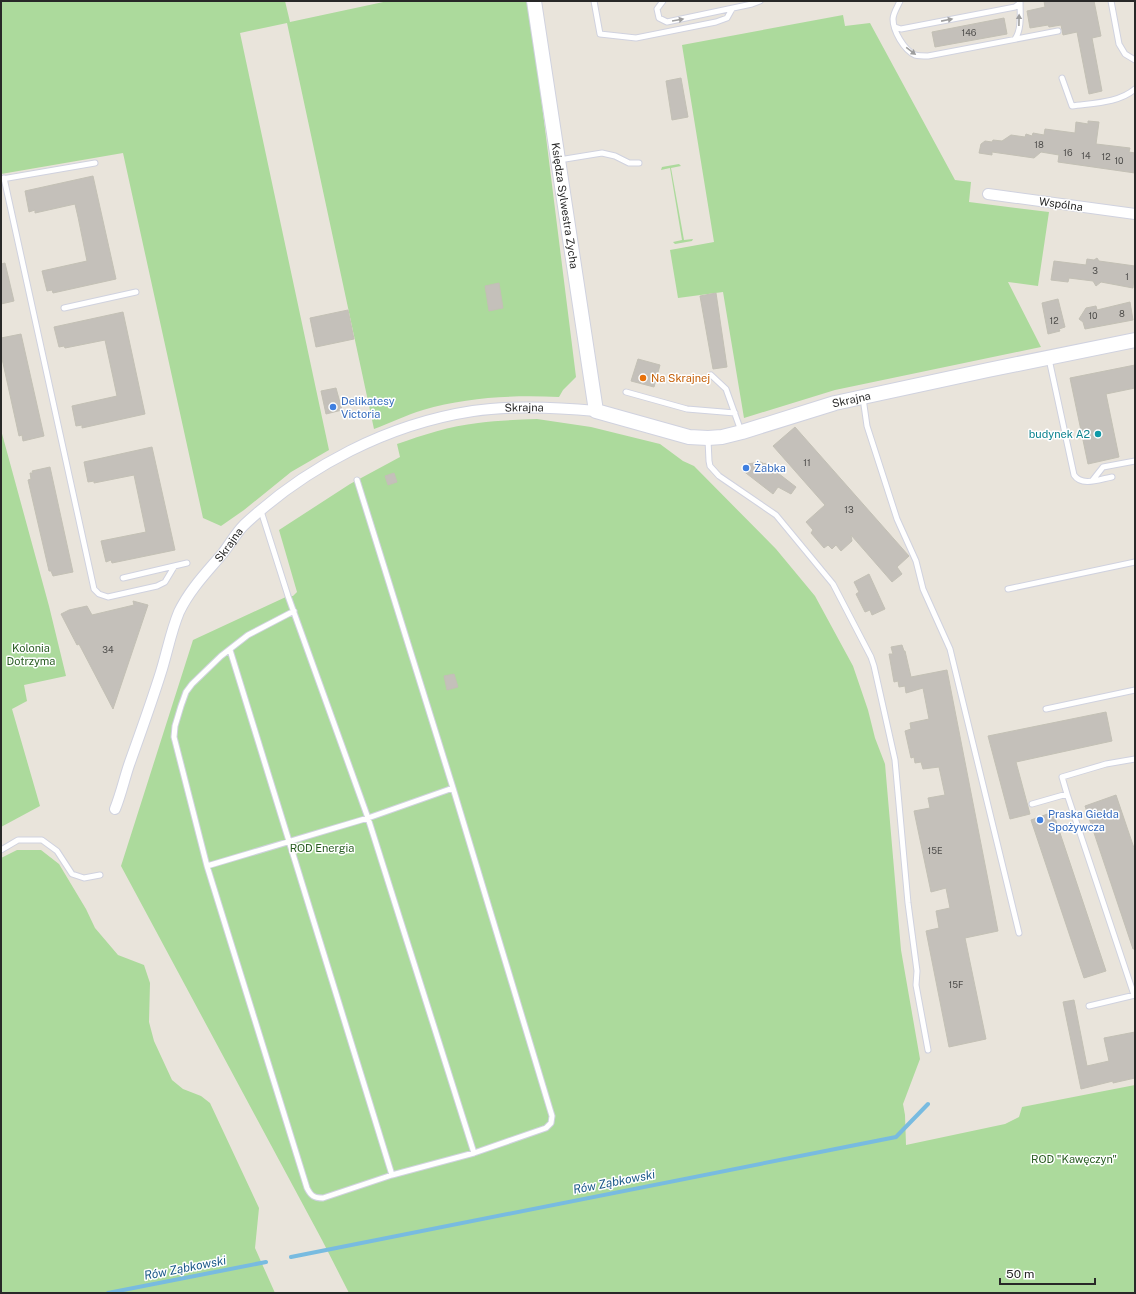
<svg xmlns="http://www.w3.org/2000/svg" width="1136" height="1294" font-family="'Public Sans',sans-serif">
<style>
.green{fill:#acda9c}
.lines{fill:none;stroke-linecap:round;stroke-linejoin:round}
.stream{stroke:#78bbe0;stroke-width:4}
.building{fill:#c4c0ba;stroke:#c3c0b5}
.lane-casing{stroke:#d0d2df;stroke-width:7}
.street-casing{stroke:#d0d2df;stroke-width:12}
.secondary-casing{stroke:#d0d2df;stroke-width:16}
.lane{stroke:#fff;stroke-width:5}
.street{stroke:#fff;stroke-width:10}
.secondary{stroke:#fff;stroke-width:14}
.oneway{fill:#9e9e9e}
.food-dot{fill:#e8710a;stroke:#fff;stroke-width:1.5}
.shop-dot{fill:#3f7fe0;stroke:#fff;stroke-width:1.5}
.culture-dot{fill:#0f9aa8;stroke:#fff;stroke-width:1.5}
.labels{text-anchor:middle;stroke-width:3;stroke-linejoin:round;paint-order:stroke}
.number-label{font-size:9px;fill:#4f4e4c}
.street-label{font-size:11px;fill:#282828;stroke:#fff}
.food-label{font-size:11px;fill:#c56008;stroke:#fff;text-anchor:start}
.shop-label{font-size:11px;fill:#366cbe;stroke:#fff;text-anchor:start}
.culture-label{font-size:11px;fill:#0d838f;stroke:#fff;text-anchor:end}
.park-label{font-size:11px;fill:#285c21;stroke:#fff}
.water-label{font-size:12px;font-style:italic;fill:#1b5988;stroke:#fff}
</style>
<rect width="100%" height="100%" fill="#e9e4db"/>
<!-- green -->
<path class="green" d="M 1,1 L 285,1 L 290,22 L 388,1 L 527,1 L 540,89 L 576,377 L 563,390 L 559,397 C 513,395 467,397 423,410 C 406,415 390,423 374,429 L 287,23 L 240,33 L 329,450 L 291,472 L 244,510 L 221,526 L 203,518 L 123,153 L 1,174 Z
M 843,15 L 845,26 L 870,23 L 955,180 L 971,182 L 969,202 L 1049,212 L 1038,286 L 1008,282 L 1041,347 L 835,390 L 744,418 L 723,292 L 678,298 L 670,250 L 714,242 L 682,45 Z
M 679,164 L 681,166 L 671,168 L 684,240 L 693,239 L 692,241 L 675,244 L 673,242 L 682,240 L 670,168 L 661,170 L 662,167 Z
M 537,419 L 591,427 L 660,444 L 683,461 L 694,466 L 776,549 L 815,596 L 853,666 L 868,710 L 875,738 L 885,764 L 901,950 L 920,1059 L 903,1104 L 905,1115 L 906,1145 L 1005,1124 L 1019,1117 L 1022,1107 L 1135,1085 L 1135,1293 L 349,1293 L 322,1240 L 121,866 L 193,640 L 288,596 L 293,596 L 297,592 L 279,530 L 350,484 L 400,457 L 397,444 C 423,435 450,426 478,423 C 498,420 518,420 537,419 Z
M 1,430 L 49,606 L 66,676 L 24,685 L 27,701 L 12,709 L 40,806 L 1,827 Z
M 17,850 L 41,850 L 59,864 L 86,909 L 95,928 L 118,955 L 144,965 L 150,983 L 149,1022 L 154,1041 L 172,1080 L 183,1089 L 201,1096 L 210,1103 L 259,1208 L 255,1248 L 275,1293 L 1,1293 L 1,858 Z"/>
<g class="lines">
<!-- stream -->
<path class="stream" d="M 291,1257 L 896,1137 L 928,1104
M 108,1293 L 266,1262"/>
</g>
<!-- building -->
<path class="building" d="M 1044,1 L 1094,1 L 1101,36 L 1092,38 L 1102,91 L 1089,94 L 1077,32 L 1063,35 L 1061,25 L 1049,27 L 1048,25 L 1030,28 L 1027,11 L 1045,7 Z
M 1004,18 L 1007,34 L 935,47 L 932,32 Z
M 681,78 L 688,117 L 672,120 L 666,81 Z
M 1088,121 L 1099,122 L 1096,144 L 1130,148 L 1129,152 L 1135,153 L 1135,173 L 1058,162 L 1059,155 L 1041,152 L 1034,158 L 992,152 L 992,155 L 979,153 L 981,144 L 985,141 L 992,142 L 993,140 L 1002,141 L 1011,135 L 1025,137 L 1026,134 L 1032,136 L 1033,133 L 1044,135 L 1045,129 L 1075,133 L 1076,122 L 1088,124 Z
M 93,176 L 116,279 L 53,293 L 52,290 L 47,291 L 42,271 L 87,261 L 78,217 L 75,204 L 35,213 L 35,210 L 29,212 L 25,191 Z
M 1097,258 L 1099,261 L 1135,266 L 1133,288 L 1101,282 L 1096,286 L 1093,281 L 1069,278 L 1068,282 L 1051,280 L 1054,261 L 1086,265 L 1087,259 L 1094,260 Z
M 5,263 L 14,301 L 1,304 L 1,264 Z
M 499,283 L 503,308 L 489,311 L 485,286 Z
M 716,293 L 727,367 L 713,369 L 700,296 Z
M 1058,299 L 1065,327 L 1059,329 L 1060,331 L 1048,334 L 1042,303 Z
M 1130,302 L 1133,320 L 1085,329 L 1083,322 L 1079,319 L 1086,308 L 1096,306 L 1097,310 Z
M 348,310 L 354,339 L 316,347 L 310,318 Z
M 123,312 L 145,414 L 82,428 L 82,425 L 76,426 L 72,406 L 117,396 L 105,340 L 65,348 L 64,346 L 59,347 L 54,327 Z
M 21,334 L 44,436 L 23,441 L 22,435 L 19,436 L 1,354 L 1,338 Z
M 638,359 L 660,365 L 654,387 L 631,381 Z
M 1135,365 L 1135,388 L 1106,394 L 1119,457 L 1088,464 L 1070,378 Z
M 336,388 L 342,410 L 326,414 L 321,391 Z
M 795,427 L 909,556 L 897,567 L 902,574 L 892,582 L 851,535 L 852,541 L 841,551 L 836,545 L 832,549 L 828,545 L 824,548 L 811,533 L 813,530 L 806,522 L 825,505 L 773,446 Z
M 152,447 L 175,550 L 112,563 L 111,560 L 106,562 L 101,541 L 146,532 L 134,475 L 94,483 L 94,481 L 88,482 L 84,462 Z
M 761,462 L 764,464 L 765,463 L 796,487 L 791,494 L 778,487 L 773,494 L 742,470 L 747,464 Z
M 50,467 L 73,572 L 53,576 L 51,571 L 49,571 L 28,480 L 31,479 L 30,473 L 33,473 L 32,471 Z
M 394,473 L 397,482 L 388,485 L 385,476 Z
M 869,574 L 885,609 L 872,615 L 870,610 L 865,612 L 856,594 L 859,592 L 854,582 Z
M 133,601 L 148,605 L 113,709 L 79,644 L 77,645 L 61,614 L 69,610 L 87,606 L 92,615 L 134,605 Z
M 902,645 L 904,651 L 905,651 L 911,677 L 947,670 L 998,931 L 965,938 L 986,1039 L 949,1047 L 926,931 L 939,928 L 936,911 L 950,908 L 946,888 L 931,892 L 914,811 L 930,808 L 928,798 L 945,795 L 939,767 L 923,769 L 921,762 L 915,763 L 914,757 L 911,758 L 905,731 L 911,729 L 910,723 L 929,719 L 923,688 L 906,693 L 905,686 L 899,687 L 898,681 L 894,682 L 889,654 L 893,654 L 891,647 Z
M 454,674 L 458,687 L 447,690 L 444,676 Z
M 1106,712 L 1112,741 L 1016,762 L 1030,814 L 1010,819 L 988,736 Z
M 1116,795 L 1135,851 L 1135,949 L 1133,949 L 1085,806 Z
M 1053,812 L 1106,971 L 1084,978 L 1031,820 Z
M 1074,1000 L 1087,1066 L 1109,1061 L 1104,1038 L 1135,1032 L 1135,1078 L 1113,1083 L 1113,1081 L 1081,1089 L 1063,1002 Z"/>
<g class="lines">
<!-- lane casing -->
<g class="lane-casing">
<path id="lane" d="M 594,1 L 600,34 L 636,38 L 716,22 L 727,18 L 732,9
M 663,1 L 657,9 L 659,18 L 667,22 L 752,4 L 760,1
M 900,1 C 898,6 893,13 893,19 C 893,31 904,50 915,55 C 919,56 924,56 928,56 L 1058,31
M 1111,1 L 1119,44 L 1125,54 L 1135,60
M 895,27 L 901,29 L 1015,7 L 1020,3
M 1015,39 C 1022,29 1020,13 1020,1
M 1062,78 L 1072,106 C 1093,103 1119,103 1135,89
M 559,160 L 602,153 L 615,156 L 629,163 L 639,163
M 4,178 L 94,589 L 99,594 L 108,597 L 157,586 L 165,582 L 174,567
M 2,179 L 95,163
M 64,308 L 136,292
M 1049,359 L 1074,475 C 1082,487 1100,479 1112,477
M 711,375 L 726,389 L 741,431
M 626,392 L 687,409 L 735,413
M 863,398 L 867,426 L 897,519 L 916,561 L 923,589 L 950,649 L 1019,933
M 708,440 L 709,461 L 710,466 L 719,476 L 776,515 L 833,584 L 871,657 L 874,666 L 895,760 L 908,903 L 917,971 L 916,985 L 928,1050
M 1092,481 L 1103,467 L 1135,461
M 261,511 L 288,596 L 368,818 L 474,1153
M 123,578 L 187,563
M 1008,589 L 1135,562
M 294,611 L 248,635 L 221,656 L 192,684 L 186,692 L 181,706 L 175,726 L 174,737 L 207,866 L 307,1188 C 311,1196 314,1198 323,1198 L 392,1175 L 474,1153 L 546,1128 L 551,1123 L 552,1116 L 453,788 L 357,480
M 230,650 L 392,1175
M 1046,709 L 1135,690
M 1067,794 L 1062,777 L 1106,764 L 1135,759
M 1032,804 L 1067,794 L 1134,995
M 1,850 L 18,840 L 42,840 L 57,851 L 72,874 L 84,878 L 100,875
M 207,866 L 368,818 L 453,788
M 1089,1006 L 1135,995"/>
</g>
<!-- street casing -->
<g class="street-casing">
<g id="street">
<path d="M 988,194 L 1135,214"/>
<path id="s1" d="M 115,809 C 121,794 124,780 129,765 C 140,734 151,704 161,672 C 167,653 171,631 179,612 C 190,589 207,572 223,553 C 230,544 236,533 244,525 C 307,466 388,424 473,411 C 514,405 555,407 596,411"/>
</g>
</g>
<!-- secondary casing -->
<g class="secondary-casing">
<g id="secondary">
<path id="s2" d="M 534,1 L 596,411 L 689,437 L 708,438 L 722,437 L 742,432 L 835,403 L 988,370 L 1135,340"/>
</g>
</g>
<!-- lane -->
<use href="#lane" class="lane"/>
<!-- street -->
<use href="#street" class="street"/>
<!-- secondary -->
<use href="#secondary" class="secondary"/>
</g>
<!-- one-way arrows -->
<defs><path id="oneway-solid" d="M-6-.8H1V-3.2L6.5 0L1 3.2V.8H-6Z"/></defs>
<g class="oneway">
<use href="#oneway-solid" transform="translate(678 20) rotate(-10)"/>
<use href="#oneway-solid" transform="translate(947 20) rotate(-11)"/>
<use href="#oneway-solid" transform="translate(1019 20) rotate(-89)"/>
<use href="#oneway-solid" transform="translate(911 51) rotate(37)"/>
</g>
<!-- markers -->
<circle class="food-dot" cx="643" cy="378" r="4"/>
<g class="shop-dot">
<circle cx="333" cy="407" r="4"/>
<circle cx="746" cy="468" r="4"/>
<circle cx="1040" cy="820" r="4"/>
</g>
<circle class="culture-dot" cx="1098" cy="434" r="4"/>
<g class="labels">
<!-- number labels -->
<g class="number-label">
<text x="969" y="36">146</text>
<text x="1039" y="148">18</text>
<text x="1068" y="156">16</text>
<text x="1086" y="159">14</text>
<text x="1106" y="160">12</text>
<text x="1119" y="164">10</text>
<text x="1095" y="274">3</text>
<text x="1127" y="280">1</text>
<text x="1122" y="317">8</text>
<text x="1093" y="319">10</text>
<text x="1054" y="324">12</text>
<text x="807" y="466">11</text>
<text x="849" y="513">13</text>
<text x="108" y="653">34</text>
<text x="935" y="854">15E</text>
<text x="956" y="988">15F</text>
</g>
<!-- street labels -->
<g class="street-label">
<text transform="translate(1061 204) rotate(8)" y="4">Wspólna</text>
<text dy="4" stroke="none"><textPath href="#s2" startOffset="207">Księdza Sylwestra Zycha</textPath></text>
<text dy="4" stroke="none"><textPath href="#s2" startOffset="679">Skrajna</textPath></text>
<text dy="4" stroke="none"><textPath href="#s1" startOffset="627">Skrajna</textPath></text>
<text dy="4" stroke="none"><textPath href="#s1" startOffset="291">Skrajna</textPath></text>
</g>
<!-- food labels -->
<g class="food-label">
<text x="651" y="382">Na Skrajnej</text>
</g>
<!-- shop labels -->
<g class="shop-label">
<text x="341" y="405">Delikatesy<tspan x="341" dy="13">Victoria</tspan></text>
<text x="754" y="472">Żabka</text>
<text x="1048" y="818">Praska Giełda<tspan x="1048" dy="13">Spożywcza</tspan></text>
</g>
<!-- culture labels -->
<g class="culture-label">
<text x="1090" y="438">budynek A2</text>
</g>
<!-- park labels -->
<g class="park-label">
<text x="31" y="652">Kolonia<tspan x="31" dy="13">Dotrzyma</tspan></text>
<text x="322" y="852">ROD Energia</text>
<text x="1074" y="1163">ROD "Kawęczyn"</text>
</g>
<!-- water labels -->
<g class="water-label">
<text transform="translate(614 1182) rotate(-11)" y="4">Rów Ząbkowski</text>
<text transform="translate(185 1268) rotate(-11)" y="4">Rów Ząbkowski</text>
</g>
</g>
<!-- border -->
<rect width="1136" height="1294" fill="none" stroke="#282828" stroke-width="4"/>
<!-- scale -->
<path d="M1000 1278v6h95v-6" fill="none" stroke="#282828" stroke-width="2"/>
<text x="1006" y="1278" font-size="12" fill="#282828" stroke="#ffffff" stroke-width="3" paint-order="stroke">50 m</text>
</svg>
